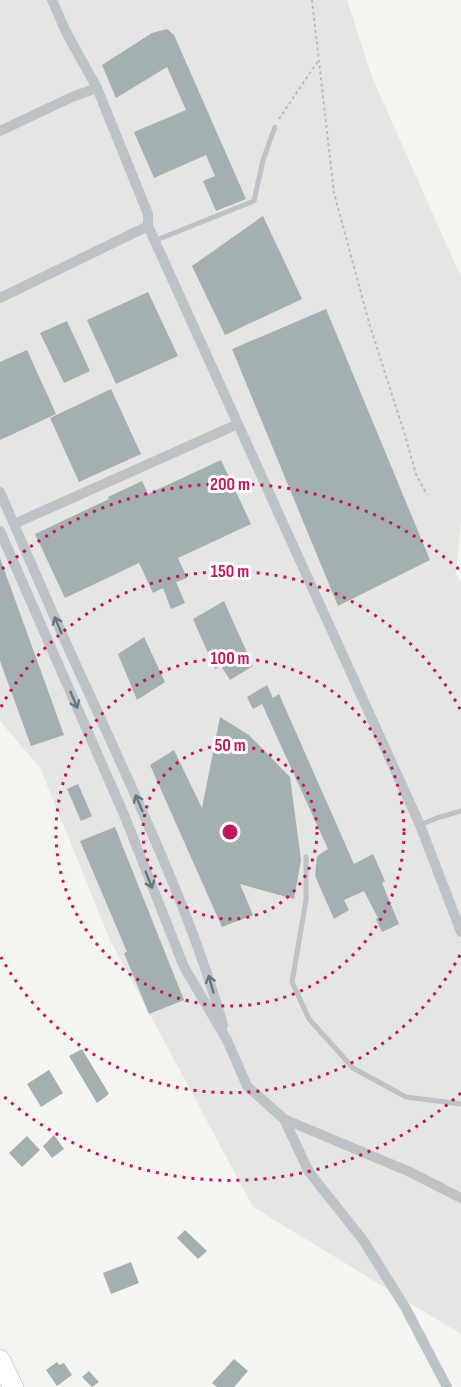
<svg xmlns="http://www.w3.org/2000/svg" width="461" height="1387" font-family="'Sofia Sans Condensed',sans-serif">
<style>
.built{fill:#e5e5e3}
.building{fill:#a4afb2}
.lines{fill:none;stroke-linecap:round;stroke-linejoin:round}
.highway-casing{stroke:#b0b5b7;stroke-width:21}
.path{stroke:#b6bbbc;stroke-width:2;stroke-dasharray:3 3;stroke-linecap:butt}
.lane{stroke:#bcc2c5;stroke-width:5}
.street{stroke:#bcc2c5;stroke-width:10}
.highway{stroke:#fff;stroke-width:20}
.oneway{stroke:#627982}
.ring{fill:none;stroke:#c2185b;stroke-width:3;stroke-dasharray:3 6}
.centre{fill:#c2185b;stroke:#fff;stroke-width:3}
.ring-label{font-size:18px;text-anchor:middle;font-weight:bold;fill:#c2185b;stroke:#fff;stroke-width:6;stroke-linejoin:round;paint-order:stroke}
</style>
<rect width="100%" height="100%" fill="#f4f4f0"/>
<!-- built -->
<path class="built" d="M 0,0 L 347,0 L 372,77 L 461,277 L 461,520 L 456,575 L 461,582 L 461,1334 L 253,1207 L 110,940 L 40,768 L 0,721 Z"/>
<!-- building -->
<path class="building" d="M 167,29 L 174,35 L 246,199 L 216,211 L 203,181 L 215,176 L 206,155 L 154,178 L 134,132 L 186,110 L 167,67 L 116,98 L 102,65 L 152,33 Z
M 263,216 L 302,299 L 225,335 L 192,266 Z
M 148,292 L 178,356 L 116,384 L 87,320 Z
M 326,309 L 430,560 L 338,606 L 232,349 Z
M 67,321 L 90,371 L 64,383 L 40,333 Z
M 27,350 L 56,414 L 0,440 L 0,362 Z
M 111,389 L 141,454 L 79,482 L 50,418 Z
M 221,460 L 251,524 L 178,558 L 187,578 L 176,582 L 185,603 L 171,609 L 163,588 L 153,593 L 139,563 L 65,598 L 35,534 L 109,499 L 108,497 L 142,481 L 148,494 Z
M 0,558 L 64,735 L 31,746 L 0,661 Z
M 224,601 L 253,666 L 230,680 L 221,666 L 215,669 L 193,619 Z
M 144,637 L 165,682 L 137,700 L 118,654 Z
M 267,685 L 273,698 L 279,694 L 354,864 L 373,854 L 385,881 L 382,883 L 399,924 L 382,932 L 376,919 L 378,918 L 364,891 L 344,900 L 349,910 L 334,919 L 315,876 L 317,856 L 328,849 L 262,704 L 253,709 L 247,697 Z
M 220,717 L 249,735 L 290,777 L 301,860 L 294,899 L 240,884 L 253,915 L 222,927 L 150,765 L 174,750 L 202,808 Z
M 78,784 L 92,816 L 81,821 L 67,789 Z
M 115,827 L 184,1000 L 149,1014 L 124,953 L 127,952 L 80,841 Z
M 82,1049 L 109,1094 L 97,1103 L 69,1056 Z
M 49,1070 L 63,1093 L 41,1107 L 27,1084 Z
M 54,1135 L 64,1149 L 52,1158 L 43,1146 Z
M 27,1136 L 40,1150 L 22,1167 L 9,1153 Z
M 185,1230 L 207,1251 L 198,1259 L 177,1238 Z
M 131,1262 L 139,1283 L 111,1294 L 103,1273 Z
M 234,1359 L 248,1371 L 234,1387 L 217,1387 L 212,1383 Z
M 57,1362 L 59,1365 L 64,1363 L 72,1375 L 57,1386 L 46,1370 Z
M 89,1371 L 99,1382 L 92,1387 L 82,1377 Z"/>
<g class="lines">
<!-- highway casing -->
<g class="highway-casing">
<path id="highway" d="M 0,1360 L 13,1387"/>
</g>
<!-- path -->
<path class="path" d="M 312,0 L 334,193 L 370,326 L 404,432 L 416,474 L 427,495
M 279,119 L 318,61"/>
<!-- lane -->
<path class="lane" d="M 154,241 L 254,201 L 263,160 L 275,127
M 420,825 L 437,818 L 461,811
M 306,857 L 306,900 L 292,982 L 309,1019 L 353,1068 L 406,1097 L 461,1104"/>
<!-- street -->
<path class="street" d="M 52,0 L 66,32 L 97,88
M 0,131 L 72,97 L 97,88 L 148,214 L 148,226 L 0,298
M 148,226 L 420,825 L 461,932
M 0,492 C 31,563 61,634 94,704 C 141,808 192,916 223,1025
M 14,524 L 238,424
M 0,531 L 125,817 L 184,967 L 227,1040 L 247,1086 L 284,1119 L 410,1172 L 461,1198
M 284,1119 L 309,1172 L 363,1240 L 405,1307 L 447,1387"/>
<!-- highway -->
<use href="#highway" class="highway"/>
</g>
<!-- one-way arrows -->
<defs><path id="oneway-shaft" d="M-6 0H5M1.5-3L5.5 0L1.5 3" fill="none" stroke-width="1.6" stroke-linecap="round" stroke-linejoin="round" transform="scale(1.5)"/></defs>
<g class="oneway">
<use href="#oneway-shaft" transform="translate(58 625) rotate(-113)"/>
<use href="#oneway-shaft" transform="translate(74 700) rotate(67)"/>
<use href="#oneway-shaft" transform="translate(139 803) rotate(-113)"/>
<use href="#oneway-shaft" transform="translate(149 880) rotate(68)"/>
<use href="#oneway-shaft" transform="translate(211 984) rotate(-106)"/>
</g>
<!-- distance rings -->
<g class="ring">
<circle cx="230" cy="832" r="87"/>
<circle cx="230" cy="832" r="174"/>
<path d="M460 955A261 261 0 0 1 1 957M1 707A261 261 0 0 1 460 709"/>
<path d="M461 1093A348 348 0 0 1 2 1095M2 569A348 348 0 0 1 461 571"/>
</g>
<circle cx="230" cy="832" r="9" class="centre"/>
<g class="ring-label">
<text x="230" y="490">200 m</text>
<text x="230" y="577">150 m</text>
<text x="230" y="664">100 m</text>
<text x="230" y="751">50 m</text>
</g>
</svg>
